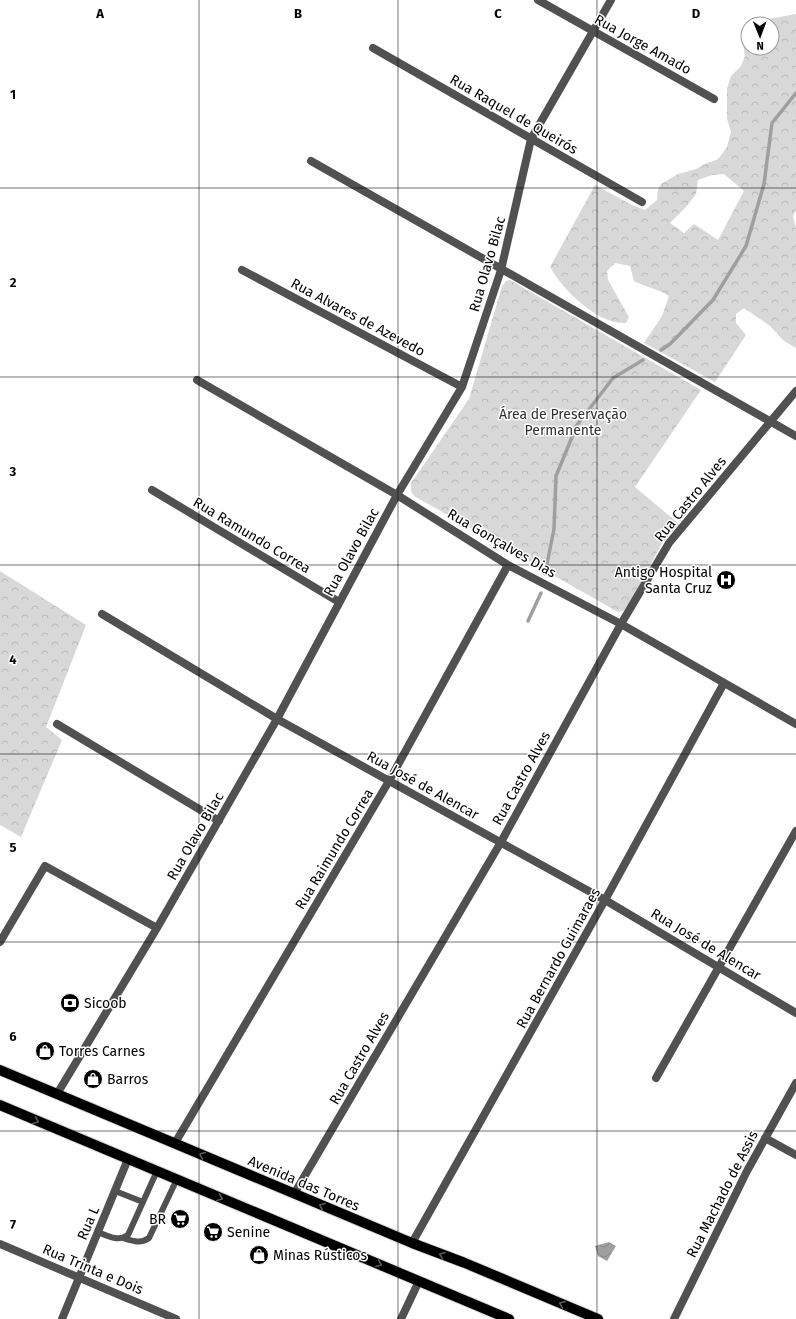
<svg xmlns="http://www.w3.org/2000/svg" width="796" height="1319" font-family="'Fira Sans',sans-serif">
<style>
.forest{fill:url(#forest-crowns);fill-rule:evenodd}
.water{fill:url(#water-waves)}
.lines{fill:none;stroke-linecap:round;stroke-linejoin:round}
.stream{stroke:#9f9f9f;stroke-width:3.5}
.primary-casing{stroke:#dbdbdb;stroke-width:12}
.service{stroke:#515151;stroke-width:6}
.minor{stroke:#515151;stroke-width:8}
.primary{stroke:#000;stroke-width:10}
.oneway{stroke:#595959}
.grid{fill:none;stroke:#000;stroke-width:1;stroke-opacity:0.55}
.labels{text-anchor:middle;stroke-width:3;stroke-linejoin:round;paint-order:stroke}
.street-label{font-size:14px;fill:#000;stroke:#fff}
.park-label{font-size:14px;fill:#2f2f2f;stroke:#fff}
.poi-label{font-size:14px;fill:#000;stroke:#fff;text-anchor:start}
.grid-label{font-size:13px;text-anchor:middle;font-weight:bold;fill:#000;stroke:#fff;stroke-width:3;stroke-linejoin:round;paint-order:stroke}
</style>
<defs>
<pattern id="forest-crowns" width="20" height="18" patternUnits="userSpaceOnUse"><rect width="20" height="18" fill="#d8d8d8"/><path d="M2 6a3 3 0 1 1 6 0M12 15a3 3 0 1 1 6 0" fill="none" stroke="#b8b8b8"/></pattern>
<pattern id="water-waves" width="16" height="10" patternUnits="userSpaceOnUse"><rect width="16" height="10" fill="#9f9f9f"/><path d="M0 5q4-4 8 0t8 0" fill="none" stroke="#878787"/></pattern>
</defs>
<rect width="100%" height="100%" fill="#fff"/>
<!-- forest -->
<path class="forest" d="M 796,14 L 796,210 L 793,216 L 796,229 L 796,348 L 784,341 L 770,326 L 744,308 L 736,314 L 736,323 L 746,335 L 715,382 L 644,343 L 662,316 L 669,296 C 658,289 646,287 634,281 L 630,266 L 615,263 L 607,271 L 608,280 L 629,317 L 626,323 C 598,325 563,290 550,267 L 595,185 L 632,205 L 645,210 L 657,200 L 658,190 L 661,184 L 678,174 L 696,169 L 705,164 L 718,159 L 727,147 L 731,132 L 727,119 L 727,88 L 731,76 L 741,66 L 745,56 L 743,44 L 748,37 L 748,48 L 772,48 L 772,24 L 762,24 L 768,19 ZM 724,174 L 744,191 L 718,240 L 694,224 L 684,233 L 670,223 L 686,207 L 696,194 L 698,180 L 712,175 Z
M 510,280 L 701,390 L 635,487 L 679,524 L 661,545 L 629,605 L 623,611 L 618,612 L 414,496 L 411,491 L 411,483 L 469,399 L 502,286 L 506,281 Z
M 0,571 L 86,625 L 46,727 L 62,740 L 21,837 L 0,825 Z"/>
<!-- water -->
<path class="water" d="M 609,1242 L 616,1246 L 607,1261 L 598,1256 L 595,1246 Z"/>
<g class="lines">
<!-- stream -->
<path class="stream" d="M 661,350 L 670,344 L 713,300 L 746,246 L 764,184 L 772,123 L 796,93
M 545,574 L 554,529 L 556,476 L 577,425 L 613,378 L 643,360
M 528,621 L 541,593"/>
<!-- primary casing -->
<g class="primary-casing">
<path id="primary" d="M 0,1070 L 412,1243 L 465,1263 L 598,1319
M 0,1105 L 509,1319"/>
</g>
<!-- service -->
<path class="service" d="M 115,1191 L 143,1202
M 98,1232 C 108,1236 118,1242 128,1235 L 157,1171
M 123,1238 C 133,1241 141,1244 149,1238 L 177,1179"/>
<!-- minor -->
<path class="minor" d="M 538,0 L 714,99
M 373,48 L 642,202
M 311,161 L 796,436
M 242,270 L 462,387
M 197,380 L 397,495 L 508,565 L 621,624 L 796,724
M 152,490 L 339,602
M 102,614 L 277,719 L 605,900 L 796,1013
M 57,724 L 219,821
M 0,942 L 45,866 L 157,928
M 656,1078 L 796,831
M 57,1094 L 157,928 L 277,719 L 397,495 L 462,387 L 501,270 L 531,139 L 611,0
M 765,1138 L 796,1155
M 175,1143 L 389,781 L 508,565
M 294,1194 L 501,842 L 621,624 L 669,543 L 796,391
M 412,1243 L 605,900 L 724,683
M 0,1244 L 176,1319
M 62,1319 L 128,1159
M 401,1319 L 419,1281
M 674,1319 L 747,1171 L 796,1083"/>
<!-- primary -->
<use href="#primary" class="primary"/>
</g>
<!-- one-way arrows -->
<defs><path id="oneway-chevron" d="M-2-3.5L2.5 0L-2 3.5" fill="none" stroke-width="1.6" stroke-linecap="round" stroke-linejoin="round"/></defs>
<g class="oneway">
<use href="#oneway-chevron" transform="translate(36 1121) rotate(23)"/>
<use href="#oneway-chevron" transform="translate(202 1155) rotate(-157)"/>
<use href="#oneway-chevron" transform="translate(220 1198) rotate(23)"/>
<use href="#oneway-chevron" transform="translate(322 1206) rotate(-157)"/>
<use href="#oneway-chevron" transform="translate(442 1255) rotate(-159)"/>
<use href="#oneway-chevron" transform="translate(379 1264) rotate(23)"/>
<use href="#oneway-chevron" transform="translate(562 1304) rotate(-157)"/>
</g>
<!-- grid -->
<path class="grid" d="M 199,0 L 199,1319M 398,0 L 398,1319M 597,0 L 597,1319M 0,188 L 796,188M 0,377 L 796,377M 0,565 L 796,565M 0,754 L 796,754M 0,942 L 796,942M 0,1131 L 796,1131"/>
<!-- icons -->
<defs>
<g id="hospital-disc" transform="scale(1)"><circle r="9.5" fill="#000" stroke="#fff"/><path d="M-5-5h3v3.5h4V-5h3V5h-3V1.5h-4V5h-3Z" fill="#fff"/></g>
<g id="bank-disc" transform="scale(1)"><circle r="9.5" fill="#000" stroke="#fff"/><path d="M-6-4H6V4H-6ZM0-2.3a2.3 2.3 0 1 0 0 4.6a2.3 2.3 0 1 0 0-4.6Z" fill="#fff"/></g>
<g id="shop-disc" transform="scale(1)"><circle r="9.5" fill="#000" stroke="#fff"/><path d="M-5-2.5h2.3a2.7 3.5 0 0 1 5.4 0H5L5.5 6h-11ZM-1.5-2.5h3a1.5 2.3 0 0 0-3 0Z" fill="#fff"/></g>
<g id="supermarket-disc" transform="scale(1)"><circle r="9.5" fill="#000" stroke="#fff"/><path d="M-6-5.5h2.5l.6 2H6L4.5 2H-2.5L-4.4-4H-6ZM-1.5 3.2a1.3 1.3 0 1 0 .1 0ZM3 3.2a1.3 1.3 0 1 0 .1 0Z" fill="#fff"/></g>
</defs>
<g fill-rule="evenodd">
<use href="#hospital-disc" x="726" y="580"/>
<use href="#bank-disc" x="70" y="1003"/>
<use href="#shop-disc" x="45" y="1051"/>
<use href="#shop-disc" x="93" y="1079"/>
<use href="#supermarket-disc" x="180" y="1219"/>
<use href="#supermarket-disc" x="213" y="1232"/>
<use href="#shop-disc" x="259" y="1255"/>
</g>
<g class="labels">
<!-- street labels -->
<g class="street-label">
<text transform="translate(643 44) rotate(29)" y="5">Rua Jorge Amado</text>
<text transform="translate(514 114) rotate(30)" y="5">Rua Raquel de Queirós</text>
<text transform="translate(487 264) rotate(-74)" y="5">Rua Olavo Bilac</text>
<text transform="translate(358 317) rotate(28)" y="5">Rua Alvares de Azevedo</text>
<text transform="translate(690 499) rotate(-51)" y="5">Rua Castro Alves</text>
<text transform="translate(252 535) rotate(31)" y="5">Rua Ramundo Correa</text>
<text transform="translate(502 543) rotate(30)" y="5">Rua Gonçalves Dias</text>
<text transform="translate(351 552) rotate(-61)" y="5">Rua Olavo Bilac</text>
<text transform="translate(521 778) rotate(-61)" y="5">Rua Castro Alves</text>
<text transform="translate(423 785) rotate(29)" y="5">Rua José de Alencar</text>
<text transform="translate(195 836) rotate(-60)" y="5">Rua Olavo Bilac</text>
<text transform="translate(334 849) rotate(-59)" y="5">Rua Raimundo Correa</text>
<text transform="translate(706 944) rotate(31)" y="5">Rua José de Alencar</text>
<text transform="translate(558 958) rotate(-61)" y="5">Rua Bernardo Guimaraes</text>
<text transform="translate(359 1058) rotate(-60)" y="5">Rua Castro Alves</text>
<text transform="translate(304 1183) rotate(23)" y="5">Avenida das Torres</text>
<text transform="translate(722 1194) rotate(-63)" y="5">Rua Machado de Assis</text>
<text transform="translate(88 1223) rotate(-67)" y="5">Rua L</text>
<text transform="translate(93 1269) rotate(23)" y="5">Rua Trinta e Dois</text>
</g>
<!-- park labels -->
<g class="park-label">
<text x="563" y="419">Área de Preservação<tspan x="563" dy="16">Permanente</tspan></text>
</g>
<!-- poi labels -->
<g class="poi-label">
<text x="712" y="577" text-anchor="end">Antigo Hospital<tspan x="712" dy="16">Santa Cruz</tspan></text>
<text x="84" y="1008">Sicoob</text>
<text x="59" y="1056">Torres Carnes</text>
<text x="107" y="1084">Barros</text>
<text x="166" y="1224" text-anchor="end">BR</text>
<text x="227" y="1237">Senine</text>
<text x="273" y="1260">Minas Rústicos</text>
</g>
</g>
<g class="grid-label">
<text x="100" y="18">A</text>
<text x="298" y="18">B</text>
<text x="498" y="18">C</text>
<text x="696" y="18">D</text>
<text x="13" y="99">1</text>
<text x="13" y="287">2</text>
<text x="13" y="476">3</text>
<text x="13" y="664">4</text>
<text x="13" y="852">5</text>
<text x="13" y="1041">6</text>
<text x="13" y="1229">7</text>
</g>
<!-- north arrow -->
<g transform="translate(760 36) rotate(179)"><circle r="19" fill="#ffffff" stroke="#999999"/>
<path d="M0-3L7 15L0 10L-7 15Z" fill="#000000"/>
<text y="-6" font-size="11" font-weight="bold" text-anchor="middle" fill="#000000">N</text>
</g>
</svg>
